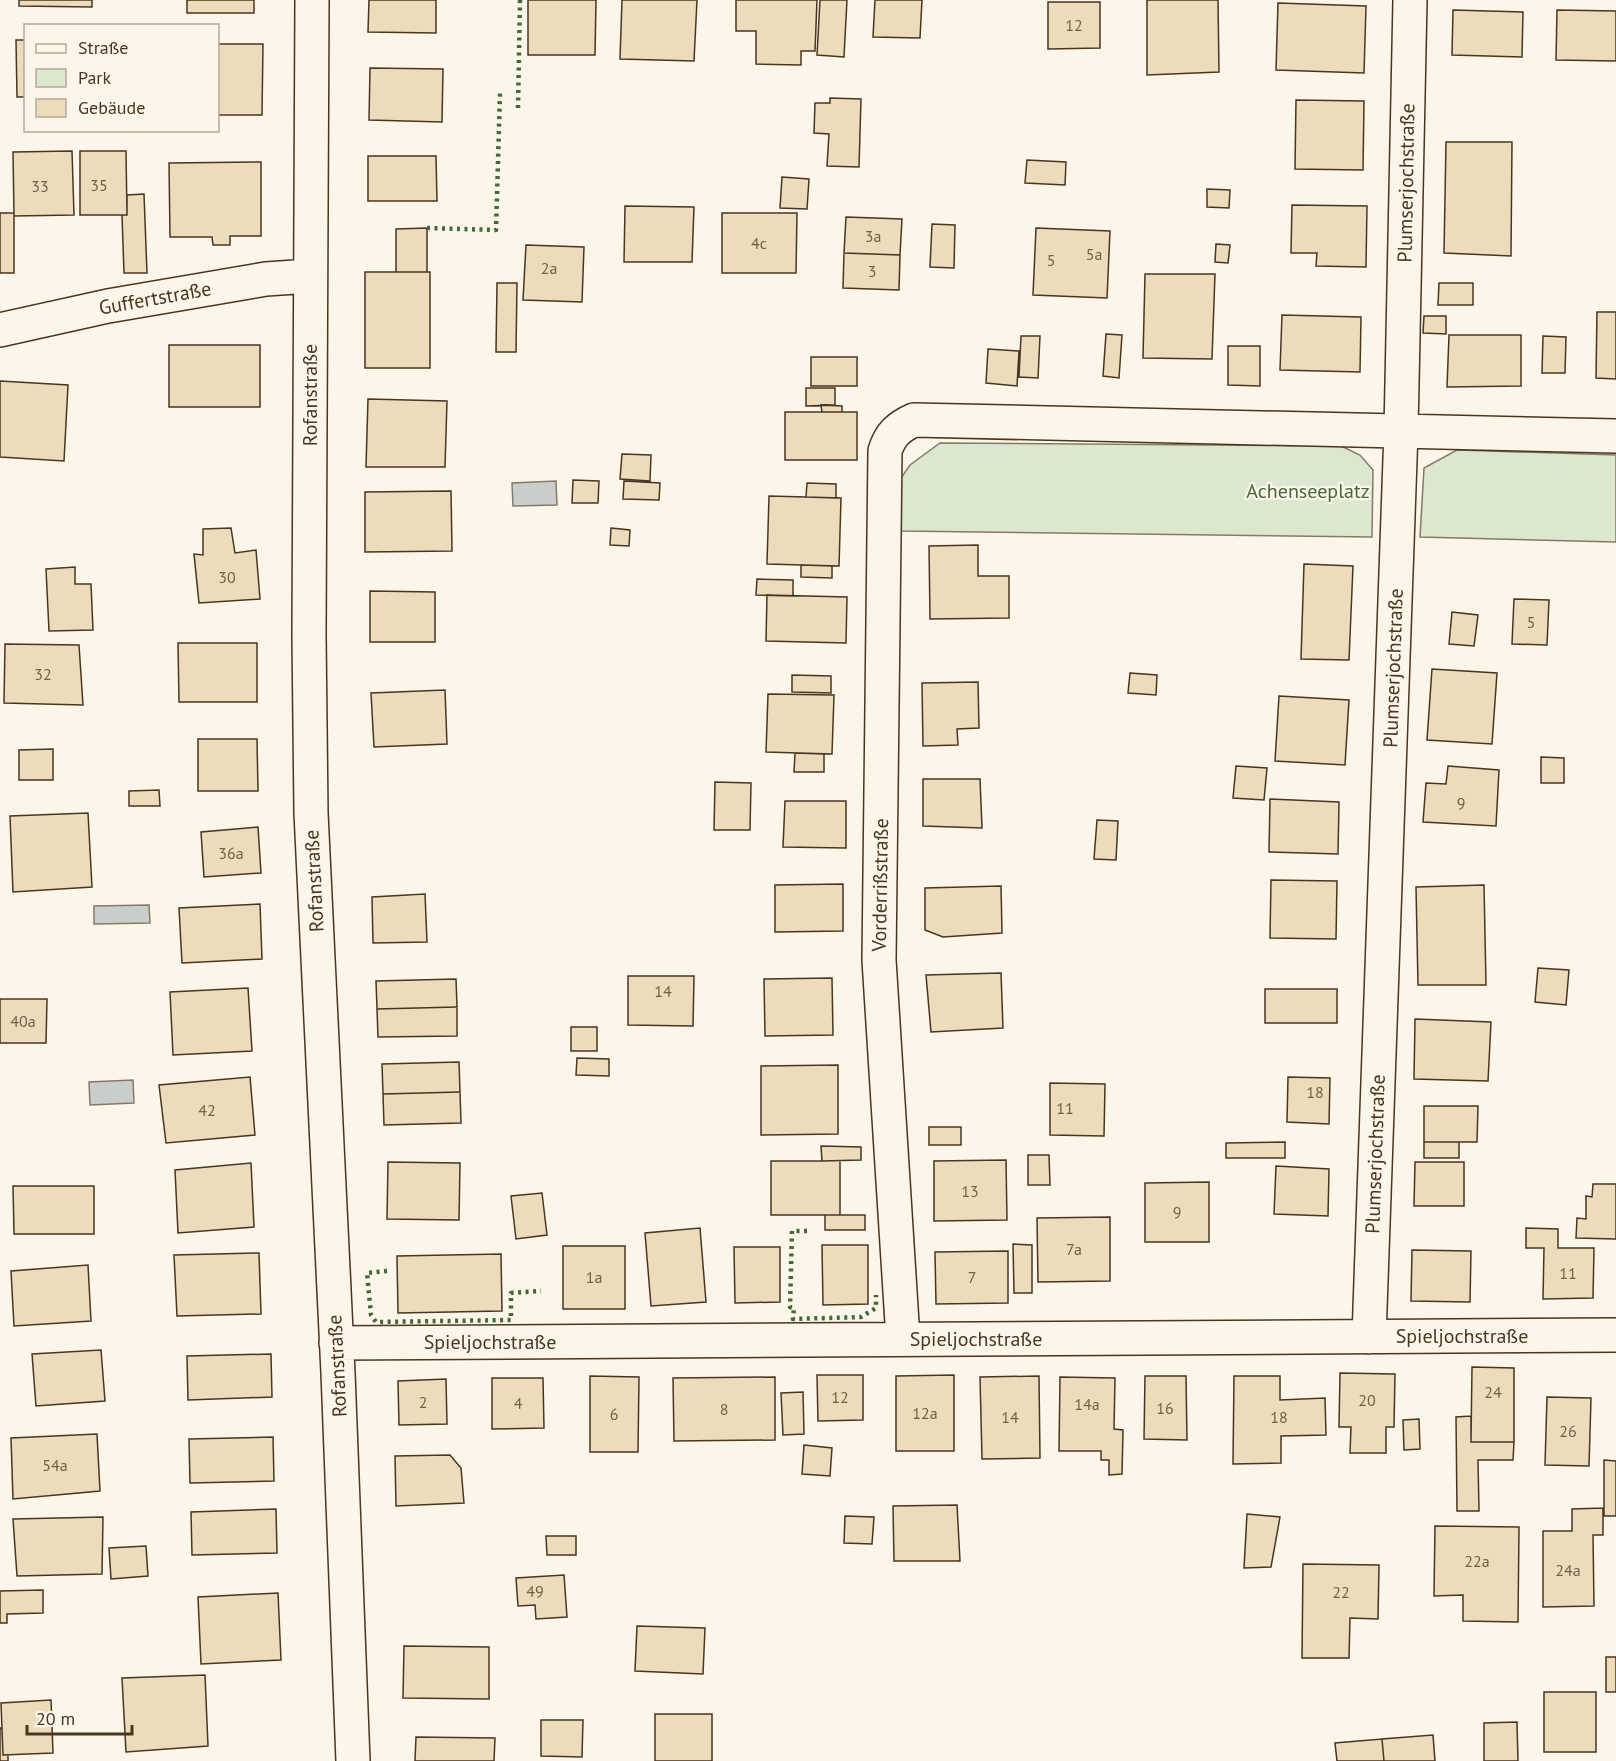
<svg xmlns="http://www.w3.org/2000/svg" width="1616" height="1761" font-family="'PT Sans',sans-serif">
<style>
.green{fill:#dce7d0;stroke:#887966;stroke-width:1.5}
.water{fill:#c9cecd;stroke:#887966;stroke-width:1.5}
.building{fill:#ecdcbc;stroke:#4a3520;stroke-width:1.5}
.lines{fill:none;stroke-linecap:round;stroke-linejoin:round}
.minor-casing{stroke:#4a3520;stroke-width:36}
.minor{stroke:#fbf6e9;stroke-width:33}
.hedge{stroke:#436837;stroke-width:4.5;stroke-dasharray:3 4.5;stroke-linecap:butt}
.labels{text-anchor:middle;stroke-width:4.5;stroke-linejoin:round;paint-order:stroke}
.number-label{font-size:16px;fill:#725f47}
.street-label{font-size:20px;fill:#4a3520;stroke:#fbf6e9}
.park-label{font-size:20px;fill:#436837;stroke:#fbf6e9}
</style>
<rect width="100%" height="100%" fill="#fbf6e9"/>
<!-- green -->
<path class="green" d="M 940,443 L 1341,446 L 1360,455 L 1373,470 L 1372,537 L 901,531 L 901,478 L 910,465 Z
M 1457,450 L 1616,455 L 1616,542 L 1420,537 L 1424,468 Z"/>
<!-- water -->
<path class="water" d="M 556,481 L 557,505 L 513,506 L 512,483 Z
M 149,905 L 150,923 L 94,924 L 94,906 Z
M 133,1080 L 134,1103 L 90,1105 L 89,1082 Z"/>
<!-- building -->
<path class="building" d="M 19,0 L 92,0 L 92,7 L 19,6 Z
M 187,0 L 254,0 L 254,13 L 187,13 Z
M 369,0 L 436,0 L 436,33 L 368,32 Z
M 528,0 L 596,0 L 595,55 L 528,55 Z
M 622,0 L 697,0 L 694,61 L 620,59 Z
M 736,0 L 817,0 L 815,51 L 801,51 L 801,65 L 756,64 L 756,31 L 736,31 Z
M 820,0 L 847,0 L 844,57 L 817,55 Z
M 875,0 L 922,0 L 920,38 L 873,37 Z
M 1147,0 L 1218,0 L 1219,72 L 1147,75 Z
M 1048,2 L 1100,2 L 1100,48 L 1048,49 Z
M 1278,3 L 1366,6 L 1364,73 L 1276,70 Z
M 1453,10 L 1523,12 L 1522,57 L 1452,55 Z
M 1557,10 L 1616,11 L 1616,61 L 1556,60 Z
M 16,40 L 26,40 L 26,97 L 17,97 Z
M 218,44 L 263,44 L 262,115 L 218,115 Z
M 370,68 L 443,69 L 442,122 L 369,120 Z
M 830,98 L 861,99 L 859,167 L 827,166 L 829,134 L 814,133 L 815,103 L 830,103 Z
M 1296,100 L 1364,101 L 1363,170 L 1295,169 Z
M 1446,142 L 1512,142 L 1511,256 L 1444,253 Z
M 72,151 L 74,215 L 14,216 L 13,152 Z
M 80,151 L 126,151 L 127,215 L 80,215 Z
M 368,156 L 436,156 L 437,201 L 368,201 Z
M 1027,160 L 1066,162 L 1065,185 L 1025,183 Z
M 261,162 L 261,236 L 230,236 L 230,245 L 213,245 L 212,237 L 170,237 L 169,163 Z
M 782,177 L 809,179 L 807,209 L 780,208 Z
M 1207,189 L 1230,190 L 1229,208 L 1207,207 Z
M 144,194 L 147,273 L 124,273 L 122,215 L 127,215 L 127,195 Z
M 1292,205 L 1367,206 L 1366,267 L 1316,266 L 1317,253 L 1291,253 Z
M 625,206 L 694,207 L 692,262 L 624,262 Z
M 0,213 L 14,213 L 14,273 L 0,273 Z
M 722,213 L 797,213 L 796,273 L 722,273 Z
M 846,217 L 902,219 L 900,255 L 844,253 Z
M 932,224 L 955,225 L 954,268 L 930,267 Z
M 427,228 L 427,272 L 396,272 L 396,229 Z
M 1036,228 L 1110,231 L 1107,298 L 1033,295 Z
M 1216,244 L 1230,245 L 1228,263 L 1215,262 Z
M 526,245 L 584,247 L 582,302 L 523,300 Z
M 844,253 L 900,255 L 899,290 L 843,288 Z
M 365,272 L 430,272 L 430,368 L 365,368 Z
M 1145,274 L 1215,274 L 1212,359 L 1143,358 Z
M 497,283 L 517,283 L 516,352 L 496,352 Z
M 1439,283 L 1473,283 L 1473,305 L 1438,305 Z
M 1597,312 L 1616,312 L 1616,379 L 1596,378 Z
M 1282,315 L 1361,317 L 1360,372 L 1280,370 Z
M 1424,316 L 1446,316 L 1446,334 L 1423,333 Z
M 1106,334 L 1122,335 L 1119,378 L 1103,376 Z
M 1449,335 L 1521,335 L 1521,386 L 1447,387 Z
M 1021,336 L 1040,336 L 1038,378 L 1019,377 Z
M 1543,336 L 1566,337 L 1565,373 L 1542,373 Z
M 169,345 L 260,345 L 260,407 L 169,407 Z
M 1228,346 L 1260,346 L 1260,386 L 1228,385 Z
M 988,349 L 1019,351 L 1017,386 L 986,383 Z
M 811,357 L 857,357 L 857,386 L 811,386 Z
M 0,381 L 68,385 L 64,461 L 0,457 Z
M 806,388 L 835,388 L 835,405 L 806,406 Z
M 368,399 L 447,401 L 445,467 L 366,467 Z
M 821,405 L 842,406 L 842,412 L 822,412 Z
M 785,412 L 857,412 L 857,460 L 785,460 Z
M 622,454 L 651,455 L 650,481 L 620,479 Z
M 573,480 L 599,481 L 598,503 L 572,503 Z
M 624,481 L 660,483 L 659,500 L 623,499 Z
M 807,483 L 836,484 L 836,498 L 806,497 Z
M 451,491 L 452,551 L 365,552 L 365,492 Z
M 769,496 L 841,498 L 839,566 L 767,564 Z
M 231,528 L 235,553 L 256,550 L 260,599 L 199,603 L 194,554 L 203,555 L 203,529 Z
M 611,528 L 630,530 L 629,546 L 610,545 Z
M 978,545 L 978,576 L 1009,576 L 1009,618 L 930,619 L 929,546 Z
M 1304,564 L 1353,566 L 1349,660 L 1301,659 Z
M 801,565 L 832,566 L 832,578 L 801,577 Z
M 75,567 L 75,584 L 91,584 L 93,630 L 49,631 L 46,569 Z
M 757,579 L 793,580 L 793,596 L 756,595 Z
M 370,591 L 435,592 L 435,642 L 370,642 Z
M 767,595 L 847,597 L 846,643 L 766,641 Z
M 1514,599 L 1549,600 L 1547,645 L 1512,644 Z
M 1452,612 L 1478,615 L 1474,646 L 1449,644 Z
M 178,643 L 257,643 L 257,702 L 179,702 Z
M 5,644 L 79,645 L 83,705 L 4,703 Z
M 1432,669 L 1497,673 L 1492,744 L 1427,740 Z
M 1130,673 L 1157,675 L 1156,695 L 1128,693 Z
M 792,675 L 831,676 L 831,693 L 792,692 Z
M 978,682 L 979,728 L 957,729 L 958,745 L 923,746 L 922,683 Z
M 445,690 L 447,744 L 374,747 L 371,693 Z
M 768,694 L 834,695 L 832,754 L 766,752 Z
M 1279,696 L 1349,700 L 1345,765 L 1275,761 Z
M 198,739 L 257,739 L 258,791 L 198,791 Z
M 53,749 L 53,780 L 19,780 L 19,750 Z
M 795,753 L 824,754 L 824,772 L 794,772 Z
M 1541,757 L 1564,758 L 1564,783 L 1541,783 Z
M 1236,766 L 1267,768 L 1264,800 L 1233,798 Z
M 1448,766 L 1499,770 L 1496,826 L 1423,822 L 1426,783 L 1446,784 Z
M 923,779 L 980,779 L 982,828 L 923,826 Z
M 715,782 L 751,783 L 750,830 L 714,830 Z
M 159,790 L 160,806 L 129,806 L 129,791 Z
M 1270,799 L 1339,802 L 1338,854 L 1269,852 Z
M 785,801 L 846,801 L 846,848 L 783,847 Z
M 88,813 L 92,887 L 13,892 L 10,816 Z
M 1097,820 L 1118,821 L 1116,860 L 1094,859 Z
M 258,827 L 261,873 L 204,877 L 201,832 Z
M 1271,880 L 1337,881 L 1336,939 L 1270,938 Z
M 843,884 L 843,931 L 775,932 L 775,885 Z
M 1484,885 L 1486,985 L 1418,985 L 1416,887 Z
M 1001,886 L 1002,933 L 943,937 L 925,930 L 925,888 Z
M 425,894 L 427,942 L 373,943 L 372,897 Z
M 260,904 L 262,959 L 182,963 L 179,908 Z
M 1538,968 L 1569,970 L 1566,1005 L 1535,1002 Z
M 1001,973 L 1003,1028 L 931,1032 L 926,975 Z
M 628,976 L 694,976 L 693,1026 L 628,1025 Z
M 832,978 L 833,1035 L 765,1036 L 764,979 Z
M 456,979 L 457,1007 L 377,1009 L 376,981 Z
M 248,988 L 252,1051 L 173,1055 L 170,992 Z
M 1265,989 L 1337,989 L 1337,1023 L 1265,1023 Z
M 0,999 L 47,999 L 46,1043 L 0,1043 Z
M 457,1007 L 457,1036 L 378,1037 L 377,1009 Z
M 1415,1019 L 1491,1022 L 1488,1081 L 1414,1079 Z
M 571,1027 L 597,1027 L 597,1051 L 571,1051 Z
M 577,1058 L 609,1059 L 609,1076 L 576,1075 Z
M 459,1062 L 460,1092 L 383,1094 L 382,1064 Z
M 838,1065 L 838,1134 L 761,1135 L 761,1066 Z
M 250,1077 L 255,1135 L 166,1143 L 159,1085 Z
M 1288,1077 L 1330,1078 L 1329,1124 L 1287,1122 Z
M 1050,1083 L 1105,1084 L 1104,1136 L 1050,1135 Z
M 460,1092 L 461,1123 L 384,1125 L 383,1094 Z
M 1424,1106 L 1478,1106 L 1477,1142 L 1424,1142 Z
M 929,1127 L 961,1127 L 961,1145 L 929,1145 Z
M 1285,1142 L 1285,1158 L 1226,1158 L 1226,1143 Z
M 1424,1142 L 1459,1142 L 1459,1158 L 1424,1158 Z
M 821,1146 L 861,1147 L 861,1160 L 822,1161 Z
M 1028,1155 L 1049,1155 L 1050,1185 L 1028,1185 Z
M 1006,1160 L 1007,1220 L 934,1221 L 934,1161 Z
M 771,1161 L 840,1161 L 840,1215 L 771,1215 Z
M 388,1162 L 460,1163 L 459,1220 L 387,1219 Z
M 1415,1162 L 1464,1162 L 1464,1206 L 1414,1206 Z
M 251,1163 L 254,1227 L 178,1233 L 175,1170 Z
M 1276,1166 L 1329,1169 L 1328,1216 L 1274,1214 Z
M 1209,1182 L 1209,1242 L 1145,1242 L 1145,1183 Z
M 1593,1184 L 1616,1184 L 1616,1239 L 1576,1238 L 1577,1218 L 1586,1219 L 1586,1196 L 1592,1197 Z
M 13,1186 L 94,1186 L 94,1234 L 14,1234 Z
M 542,1193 L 547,1235 L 516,1239 L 511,1196 Z
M 825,1215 L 865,1215 L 865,1230 L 825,1230 Z
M 1110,1217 L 1110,1281 L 1038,1282 L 1037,1218 Z
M 700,1228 L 706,1302 L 651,1306 L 645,1233 Z
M 1526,1228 L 1558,1229 L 1558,1248 L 1594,1248 L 1593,1298 L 1543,1299 L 1544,1248 L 1526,1248 Z
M 1013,1244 L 1032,1245 L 1032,1293 L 1014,1293 Z
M 822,1245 L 868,1245 L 868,1304 L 823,1305 Z
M 563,1246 L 625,1246 L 625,1309 L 563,1309 Z
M 734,1247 L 780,1247 L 780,1302 L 735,1303 Z
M 1412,1250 L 1471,1251 L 1470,1302 L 1411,1301 Z
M 1008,1251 L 1008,1303 L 936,1304 L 935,1252 Z
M 259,1253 L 261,1314 L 177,1316 L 174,1255 Z
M 501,1254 L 502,1311 L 398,1313 L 397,1256 Z
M 88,1265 L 91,1321 L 14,1326 L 11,1271 Z
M 101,1350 L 105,1401 L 36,1406 L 32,1354 Z
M 271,1354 L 272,1397 L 188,1400 L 187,1356 Z
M 1472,1367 L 1514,1368 L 1514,1442 L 1471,1442 Z
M 1340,1373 L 1395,1374 L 1394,1427 L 1386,1427 L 1386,1453 L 1350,1453 L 1351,1427 L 1339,1427 Z
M 817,1375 L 863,1375 L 863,1420 L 818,1421 Z
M 954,1375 L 954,1451 L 896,1451 L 896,1376 Z
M 590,1376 L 639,1377 L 638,1452 L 590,1452 Z
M 1039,1376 L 1040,1458 L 982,1459 L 980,1377 Z
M 1145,1376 L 1186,1376 L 1187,1440 L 1144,1439 Z
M 1234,1376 L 1280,1376 L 1280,1400 L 1325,1398 L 1326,1435 L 1281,1436 L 1281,1463 L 1233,1464 Z
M 775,1377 L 775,1440 L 674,1441 L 673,1378 Z
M 1060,1377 L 1115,1378 L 1114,1429 L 1123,1430 L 1122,1474 L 1109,1475 L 1109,1460 L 1101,1460 L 1101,1451 L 1059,1451 Z
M 492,1378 L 543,1378 L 544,1428 L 492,1429 Z
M 446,1379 L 447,1424 L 399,1425 L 398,1381 Z
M 803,1392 L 804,1434 L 783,1435 L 781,1393 Z
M 1547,1397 L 1591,1398 L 1589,1466 L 1545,1465 Z
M 1471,1416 L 1471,1442 L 1514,1442 L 1513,1460 L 1478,1460 L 1479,1511 L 1457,1511 L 1456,1417 Z
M 1419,1419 L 1420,1449 L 1404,1450 L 1403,1420 Z
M 97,1434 L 100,1491 L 13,1499 L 11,1438 Z
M 273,1437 L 274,1481 L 190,1483 L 189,1439 Z
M 804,1445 L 832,1448 L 830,1476 L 802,1474 Z
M 450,1455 L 461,1468 L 464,1503 L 396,1506 L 395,1456 Z
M 1604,1460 L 1616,1461 L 1616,1516 L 1604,1516 Z
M 957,1505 L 960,1561 L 894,1561 L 893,1506 Z
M 1603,1508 L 1603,1535 L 1593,1535 L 1594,1606 L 1543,1607 L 1543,1531 L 1572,1531 L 1572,1509 Z
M 276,1509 L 277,1553 L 192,1555 L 191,1512 Z
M 1247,1514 L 1280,1517 L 1271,1567 L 1244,1568 Z
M 845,1516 L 874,1517 L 872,1544 L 844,1543 Z
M 103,1517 L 102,1574 L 17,1576 L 13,1519 Z
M 1435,1526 L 1519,1527 L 1518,1622 L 1463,1621 L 1463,1595 L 1434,1596 Z
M 546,1536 L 576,1536 L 576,1555 L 547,1555 Z
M 146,1546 L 148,1576 L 111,1579 L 109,1548 Z
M 1303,1564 L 1379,1565 L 1378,1619 L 1350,1618 L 1349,1658 L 1302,1658 Z
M 564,1575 L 567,1617 L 536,1619 L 535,1605 L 518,1606 L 516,1578 Z
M 43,1590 L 43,1613 L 7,1614 L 7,1623 L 0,1623 L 0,1591 Z
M 278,1593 L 281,1660 L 201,1664 L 198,1597 Z
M 637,1626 L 705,1628 L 703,1674 L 635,1671 Z
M 404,1646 L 489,1647 L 489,1699 L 403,1698 Z
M 1606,1657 L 1616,1657 L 1616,1692 L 1606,1692 Z
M 205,1675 L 208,1746 L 126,1752 L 122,1678 Z
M 1544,1692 L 1596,1692 L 1596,1752 L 1544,1752 Z
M 51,1700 L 53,1753 L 3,1755 L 1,1703 Z
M 655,1714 L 712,1714 L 712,1761 L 655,1761 Z
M 541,1720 L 583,1720 L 582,1757 L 541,1756 Z
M 1517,1722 L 1518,1761 L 1484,1761 L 1484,1723 Z
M 0,1728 L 2,1728 L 3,1755 L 8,1755 L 8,1761 L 0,1761 Z
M 1433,1735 L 1435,1761 L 1384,1761 L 1382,1739 Z
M 416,1737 L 495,1738 L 494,1761 L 415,1761 Z
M 1382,1739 L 1384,1761 L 1337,1761 L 1335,1743 Z"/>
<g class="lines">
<!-- minor casing -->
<g class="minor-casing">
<path id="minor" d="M 312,0 L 309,635 L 311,813 L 338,1373 L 353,1761
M 0,330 L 108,306 L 266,279 L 310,276
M 1369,1337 L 1401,431 L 1410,0
M 903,1339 L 879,960 L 885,451 C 890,435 898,427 914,420 L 1616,436
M 336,1343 L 1616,1335"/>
</g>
<!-- minor -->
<use href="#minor" class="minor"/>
<!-- hedge -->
<path class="hedge" d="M 518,108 L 520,0
M 427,228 L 496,230 L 500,93
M 807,1231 L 792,1231 L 790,1307 L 794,1308 L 793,1319 L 861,1317 L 876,1308 L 876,1295
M 387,1271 L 367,1273 L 371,1315 L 376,1322 L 511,1320 L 511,1293 L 541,1291"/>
</g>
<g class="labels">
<!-- number labels -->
<g class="number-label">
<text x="1074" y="31">12</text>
<text x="99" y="191">35</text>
<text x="40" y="192">33</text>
<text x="873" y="242">3a</text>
<text x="759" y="249">4c</text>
<text x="1094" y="260">5a</text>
<text x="1051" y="266">5</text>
<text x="549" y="274">2a</text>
<text x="872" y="277">3</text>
<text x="227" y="583">30</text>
<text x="1531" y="628">5</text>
<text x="43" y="680">32</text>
<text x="1461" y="809">9</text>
<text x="231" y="859">36a</text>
<text x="663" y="997">14</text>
<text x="23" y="1027">40a</text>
<text x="1315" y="1098">18</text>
<text x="1065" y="1114">11</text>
<text x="207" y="1116">42</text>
<text x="970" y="1197">13</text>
<text x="1177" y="1218">9</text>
<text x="1074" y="1255">7a</text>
<text x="1568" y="1279">11</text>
<text x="594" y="1283">1a</text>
<text x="972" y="1283">7</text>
<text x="1493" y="1398">24</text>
<text x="840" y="1403">12</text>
<text x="1367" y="1406">20</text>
<text x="423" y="1408">2</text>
<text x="518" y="1409">4</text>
<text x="1087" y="1410">14a</text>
<text x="1165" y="1414">16</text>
<text x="724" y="1415">8</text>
<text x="925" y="1419">12a</text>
<text x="614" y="1420">6</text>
<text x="1010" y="1423">14</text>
<text x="1279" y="1423">18</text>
<text x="1568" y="1437">26</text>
<text x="55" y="1471">54a</text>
<text x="1477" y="1567">22a</text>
<text x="1568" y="1576">24a</text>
<text x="535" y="1597">49</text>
<text x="1341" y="1598">22</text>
</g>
<!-- street labels -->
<g class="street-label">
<text transform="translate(1406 183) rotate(-89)" y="7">Plumserjochstraße</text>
<text transform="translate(155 298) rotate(-10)" y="7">Guffertstraße</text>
<text transform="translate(310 395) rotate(-90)" y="7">Rofanstraße</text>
<text transform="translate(1393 668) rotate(-88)" y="7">Plumserjochstraße</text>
<text transform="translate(314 881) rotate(-93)" y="7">Rofanstraße</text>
<text transform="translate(880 885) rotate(-89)" y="7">Vorderrißstraße</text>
<text transform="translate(1375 1154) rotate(-88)" y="7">Plumserjochstraße</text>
<text x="1462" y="1343">Spieljochstraße</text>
<text x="976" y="1346">Spieljochstraße</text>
<text x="490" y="1349">Spieljochstraße</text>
<text transform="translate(337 1366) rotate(-93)" y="7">Rofanstraße</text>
</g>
<!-- park labels -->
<g class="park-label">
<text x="1308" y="498">Achenseeplatz</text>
</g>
</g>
<!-- legend -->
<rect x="24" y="24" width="195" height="108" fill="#fbf6e9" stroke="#b4a999" stroke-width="1.5"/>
<rect x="36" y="44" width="30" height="9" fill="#fbf6e9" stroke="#b4a999" stroke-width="1.5"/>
<text x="78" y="54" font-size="18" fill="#4a3520">Straße</text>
<rect x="36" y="69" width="30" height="18" fill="#dce7d0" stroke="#b4a999" stroke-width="1.5"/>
<text x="78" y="84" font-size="18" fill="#4a3520">Park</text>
<rect x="36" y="99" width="30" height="18" fill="#ecdcbc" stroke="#b4a999" stroke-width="1.5"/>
<text x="78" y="114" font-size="18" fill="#4a3520">Gebäude</text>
<!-- scale -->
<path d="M27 1725v9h105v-9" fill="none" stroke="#4a3520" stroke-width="3"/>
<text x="36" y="1725" font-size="18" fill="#4a3520" stroke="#fbf6e9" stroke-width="4.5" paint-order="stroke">20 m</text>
</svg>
